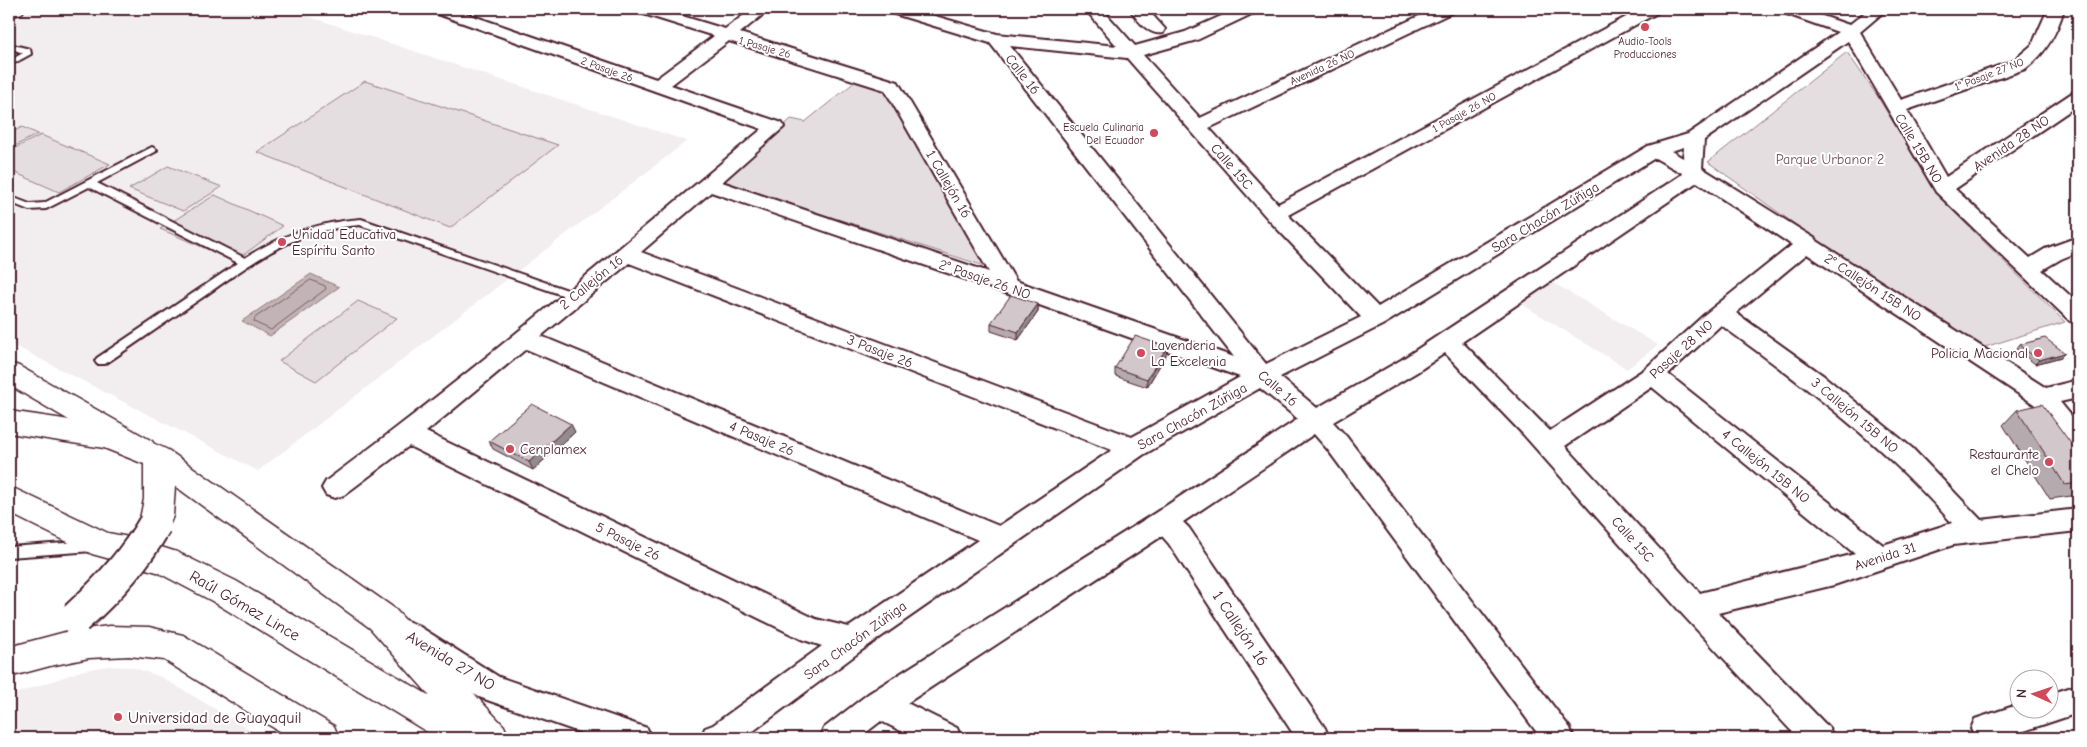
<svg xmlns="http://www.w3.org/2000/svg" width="2087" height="747" font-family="'Comic Neue',sans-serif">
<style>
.built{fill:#f2eeef}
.green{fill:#e5dee0;stroke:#987e86}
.water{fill:#c1b3b6;stroke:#91787e}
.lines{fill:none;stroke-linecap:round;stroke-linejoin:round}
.shore{stroke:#7a5a63;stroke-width:1}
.lane-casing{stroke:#4a1f2b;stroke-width:4}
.street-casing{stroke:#4a1f2b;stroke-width:4}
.secondary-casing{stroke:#4a1f2b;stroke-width:3}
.primary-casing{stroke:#4a1f2b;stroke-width:3}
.lane{fill:#fff;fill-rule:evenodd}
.street{fill:#fff;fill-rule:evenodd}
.secondary{fill:#fff;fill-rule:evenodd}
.primary{fill:#fff;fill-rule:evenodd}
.secondary-bridge-casing{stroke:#4a1f2b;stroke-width:36;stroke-linecap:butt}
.secondary-bridge{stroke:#fff;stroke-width:32}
.wall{fill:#b5abaf;stroke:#4a1f2b}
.shaded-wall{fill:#938b8e;stroke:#4a1f2b}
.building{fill:#d2c7cb;stroke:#4a1f2b}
.poi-dot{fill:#d1495b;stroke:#fff;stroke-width:2}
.labels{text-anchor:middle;stroke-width:4;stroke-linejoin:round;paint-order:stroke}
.far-poi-label{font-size:11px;fill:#4a1f2b;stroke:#fff}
.far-street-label{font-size:11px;fill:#4a1f2b;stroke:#fff}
.street-label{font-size:14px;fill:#4a1f2b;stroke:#fff}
.park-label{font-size:14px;fill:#714f58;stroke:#fff}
.poi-label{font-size:14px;fill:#4a1f2b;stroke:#fff;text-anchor:start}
.near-street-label{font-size:16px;fill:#4a1f2b;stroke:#fff}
.near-poi-label{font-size:16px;fill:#4a1f2b;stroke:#fff;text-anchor:start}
</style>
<rect width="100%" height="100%" fill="#fff"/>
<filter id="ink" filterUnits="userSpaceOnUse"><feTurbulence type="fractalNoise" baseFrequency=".02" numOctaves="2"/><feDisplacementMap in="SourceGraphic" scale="10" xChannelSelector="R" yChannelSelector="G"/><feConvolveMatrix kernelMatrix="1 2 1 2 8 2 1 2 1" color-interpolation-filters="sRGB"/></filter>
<g filter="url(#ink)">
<!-- built -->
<path class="built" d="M 33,9 L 286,9 L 687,141 L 258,471 L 9,343 L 9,22 Z
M 1552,282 L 1658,345 L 1627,369 L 1520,303 Z
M 108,666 L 131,667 L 161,677 L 264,738 L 9,738 L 9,696 L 84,670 Z"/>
<!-- green -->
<path class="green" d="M 1847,52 L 1878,97 L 1936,194 L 2065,322 L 1972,351 L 1708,162 Z
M 365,81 L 558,145 L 450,228 L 257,152 Z
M 856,81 L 881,86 L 991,268 L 721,182 L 791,119 L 805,122 Z
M 22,127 L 38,134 L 9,149 L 9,134 Z
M 41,135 L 110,164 L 59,192 L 9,170 L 9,151 Z
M 168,166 L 222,187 L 183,211 L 129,189 Z
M 215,195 L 283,226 L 235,261 L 160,229 Z
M 358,301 L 397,318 L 316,381 L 279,361 Z"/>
<!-- water -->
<path class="water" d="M 311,274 L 339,287 L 270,336 L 242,321 Z"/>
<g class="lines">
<!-- shore -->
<path class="shore" d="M 311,280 L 325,286 L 326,289 L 271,330 L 254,322 L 255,318 Z"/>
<!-- lane casing -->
<g class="lane-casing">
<path id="lane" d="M 9,44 L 30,49 L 31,54 L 9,66 L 9,61 L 23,53 L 9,48 Z
M 152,147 L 157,150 L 155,152 L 97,183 L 245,258 C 281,235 318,222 361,219 L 579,294 L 580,296 L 575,300 L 571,298 L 360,225 C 293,230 256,260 203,297 C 170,319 138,342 105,364 L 97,364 L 95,361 L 97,358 L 238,263 L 89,187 L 46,209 L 29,210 L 9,202 L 9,196 L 30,204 L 44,203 Z
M 93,541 L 98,542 L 99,546 L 98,550 L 93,551 L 9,557 L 9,547 Z"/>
</g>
<!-- street casing -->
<g class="street-casing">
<path id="street" d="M 430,9 L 453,9 L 656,79 L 714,36 L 637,12 L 635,9 L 659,9 L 725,29 L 752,9 L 770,9 L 740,33 L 898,82 L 1016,281 L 1234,357 L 990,43 L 888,12 L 886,9 L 911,9 L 997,34 L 1117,46 L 1085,9 L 1102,9 L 1135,46 L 1185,32 L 1237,9 L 1258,9 L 1256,12 L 1197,40 L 1143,55 L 1200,118 L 1434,9 L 1455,9 L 1453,12 L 1209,128 L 1278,204 L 1641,9 L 1661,9 L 1659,12 L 1288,215 L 1378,307 L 1648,146 L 1688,134 L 1838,32 L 1781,12 L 1779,9 L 1802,9 L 1849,25 L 1869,9 L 1887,9 L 1860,32 L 1901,100 L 2013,61 L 2032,45 L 2048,9 L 2064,9 C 2057,33 2046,54 2025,69 L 1907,110 L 1946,177 L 2072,93 L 2078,92 L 2078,105 L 1955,189 L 2030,258 L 2045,249 L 2078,237 L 2078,252 L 2061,259 L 2042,270 L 2078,303 L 2078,324 L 2070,321 L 1936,192 L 1848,41 L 1704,140 L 1702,168 L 1814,238 L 1817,241 L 2046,388 L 2078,380 L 2078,398 L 2060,402 L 2078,424 L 2078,451 L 2069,448 L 2034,404 L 1807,254 L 1736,313 L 1824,376 L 1912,448 L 1981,520 L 2078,509 L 2078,531 L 1953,545 L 1834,585 L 1718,613 L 1829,728 L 1834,738 L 1798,738 L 1684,616 L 1523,434 L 1445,353 L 1417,372 L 1333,422 L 1346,436 L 1570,728 L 1574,738 L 1541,738 L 1328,450 L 1314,434 L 1183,522 L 1189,528 L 1325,728 L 1329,738 L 1296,738 L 1169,544 L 1162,536 L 907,703 L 957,728 L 961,738 L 915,738 L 881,721 L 859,738 L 820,738 L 824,728 L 868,694 L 1155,513 L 1298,419 L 1260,388 L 1143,455 L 862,650 L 744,738 L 701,738 L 705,728 L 713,725 L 822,646 L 801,639 L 409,446 L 344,495 L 335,498 L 326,495 L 322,488 L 326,481 C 476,370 619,249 762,129 L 432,12 ZM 729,41 L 885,90 L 989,272 L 722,182 L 784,127 L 782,123 L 671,85 ZM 1010,46 L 1127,58 L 1268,219 L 1361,317 L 1266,364 ZM 1684,147 L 1683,158 L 1671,151 ZM 1655,158 L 1682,173 L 1681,175 L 1401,360 L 1317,408 L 1280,377 L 1384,324 ZM 1697,182 L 1792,245 L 1704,315 L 1645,369 L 1550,431 L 1462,342 ZM 711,192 L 1000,291 L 1240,377 L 1132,437 L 641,252 ZM 629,263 L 1112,450 L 999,526 L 541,336 ZM 1721,325 C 1804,385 1885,446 1952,523 L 1883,545 L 1668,374 ZM 526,349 L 978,540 L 849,627 L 816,619 L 426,432 ZM 1652,387 L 1855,554 L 1700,593 L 1565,446 Z
M 1130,9 L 1147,9 L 1165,29 L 1163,33 C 1149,36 1137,20 1130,9 Z
M 407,621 L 417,625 L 499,677 L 647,728 L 651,738 L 596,738 L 490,701 L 479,697 L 397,643 L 393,634 L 397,625 Z
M 2078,685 L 2078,713 L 2009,736 L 2009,738 L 1975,738 L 1971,729 L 1975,719 L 2020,704 L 2020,710 L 2050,710 L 2050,694 Z"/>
</g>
<!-- secondary casing -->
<g class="secondary-casing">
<path id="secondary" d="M 9,9 L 25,9 L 22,13 L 9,18 Z
M 9,411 C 64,419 118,425 168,450 L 394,608 L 504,726 L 509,738 L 437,738 L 212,601 L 157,572 L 92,554 L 9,513 L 9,486 L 108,533 L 129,537 L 177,552 L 236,581 L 430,696 L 370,628 L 175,486 L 173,516 L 166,533 L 155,537 L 144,533 L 139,524 L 144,499 L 144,464 L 104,448 L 9,433 Z
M 109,626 L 149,627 L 183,635 L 334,726 L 339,738 L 290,738 L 164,660 L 129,656 L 89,658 L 50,666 L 9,677 L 9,647 L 69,631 Z"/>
</g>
<!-- primary casing -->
<g class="primary-casing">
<path id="primary" d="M 9,363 L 19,366 L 152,441 L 157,449 L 152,457 L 142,460 L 132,457 L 9,385 Z"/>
</g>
<!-- lane -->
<use href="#lane" class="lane"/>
<!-- street -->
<use href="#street" class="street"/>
<!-- secondary -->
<use href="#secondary" class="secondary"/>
<!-- primary -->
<use href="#primary" class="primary"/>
<!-- secondary-bridge casing -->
<g class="secondary-bridge-casing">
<path id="secondary-bridge" d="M 76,618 C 107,590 134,561 155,524"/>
</g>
<!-- secondary-bridge -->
<use href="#secondary-bridge" class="secondary-bridge"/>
</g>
<!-- wall -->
<path class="wall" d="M 1038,304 L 1038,312 L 1018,340 L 991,331 L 991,323 Z
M 2019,345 L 2061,357 L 2035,364 L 2016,349 Z
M 1166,355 L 1147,387 L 1115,376 L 1115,368 Z
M 2017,410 L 2078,453 L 2078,495 L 2050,499 L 2003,425 Z
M 575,432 L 533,470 L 493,449 L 489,441 Z"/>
<!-- shaded-wall -->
<path class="shaded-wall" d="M 1038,304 L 1038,312 L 1018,340 L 1018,332 Z
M 1167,347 L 1166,355 L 1147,387 L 1147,379 Z
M 2065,353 L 2061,357 L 2035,364 L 2039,360 Z
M 571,424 L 575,432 L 533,470 L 529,462 Z"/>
<!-- building -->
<path class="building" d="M 1011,295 L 1038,304 L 1018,332 L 991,323 Z
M 1135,336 L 1167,347 L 1147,379 L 1115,368 Z
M 2045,338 L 2065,353 L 2039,360 L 2019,345 Z
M 532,404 L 571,424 L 529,462 L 489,441 Z
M 2042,404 L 2078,453 L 2078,483 L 2065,485 L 2017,410 Z"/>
</g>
<!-- markers -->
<g class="poi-dot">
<circle cx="1645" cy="27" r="5"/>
<circle cx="1154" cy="133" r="5"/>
<circle cx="282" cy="242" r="5"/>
<circle cx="1141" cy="353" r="5"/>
<circle cx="2038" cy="353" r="5"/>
<circle cx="510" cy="449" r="5"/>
<circle cx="2049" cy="462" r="5"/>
<circle cx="118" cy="717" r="5"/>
</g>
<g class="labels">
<!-- far-poi labels -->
<g class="far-poi-label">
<text x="1645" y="45">Audio-Tools<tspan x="1645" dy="13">Producciones</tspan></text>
<text x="1144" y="131" text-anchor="end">Escuela Culinaria<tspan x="1144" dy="13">Del Ecuador</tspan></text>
</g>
<!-- far-street labels -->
<g class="far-street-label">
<text transform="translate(765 47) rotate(16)" y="4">1 Pasaje 26</text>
<text transform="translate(1322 67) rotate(-25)" y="4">Avenida 26 NO</text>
<text transform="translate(607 69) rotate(20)" y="4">2 Pasaje 26</text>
<text transform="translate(1989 74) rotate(-21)" y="4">1° Pasaje 27 NO</text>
<text transform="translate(1464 112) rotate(-29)" y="4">1 Pasaje 26 NO</text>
</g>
<!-- street labels -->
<g class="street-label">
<text transform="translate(1023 74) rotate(52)" y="5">Calle 16</text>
<text transform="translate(2011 143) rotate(-34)" y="5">Avenida 28 NO</text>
<text transform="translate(1919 148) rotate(59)" y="5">Calle 15B NO</text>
<text transform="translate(1232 166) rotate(49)" y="5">Calle 15C</text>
<text transform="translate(949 184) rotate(60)" y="5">1 Callejón 16</text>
<text transform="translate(1545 217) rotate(-31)" y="5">Sara Chacón Zúñiga</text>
<text transform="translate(985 279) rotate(19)" y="5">2° Pasaje 26 NO</text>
<text transform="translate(591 282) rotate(-39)" y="5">2 Callejón 16</text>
<text transform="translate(1873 287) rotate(33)" y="5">2° Callejón 15B NO</text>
<text transform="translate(1681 349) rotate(-42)" y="5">Pasaje 28 NO</text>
<text transform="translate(880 351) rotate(21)" y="5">3 Pasaje 26</text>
<text transform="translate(1278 388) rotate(41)" y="5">Calle 16</text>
<text transform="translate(1855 415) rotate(40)" y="5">3 Callejón 15B NO</text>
<text transform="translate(1192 416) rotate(-29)" y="5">Sara Chacón Zúñiga</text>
<text transform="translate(762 438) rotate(23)" y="5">4 Pasaje 26</text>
<text transform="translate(1766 466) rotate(39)" y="5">4 Callejón 15B NO</text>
<text transform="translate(1633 539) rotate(48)" y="5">Calle 15C</text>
<text transform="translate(628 541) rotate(26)" y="5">5 Pasaje 26</text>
<text transform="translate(1885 556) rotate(-18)" y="5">Avenida 31</text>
<text transform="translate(855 640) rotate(-36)" y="5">Sara Chacón Zúñiga</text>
</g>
<!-- park labels -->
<g class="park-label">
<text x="1830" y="164">Parque Urbanor 2</text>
</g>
<!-- poi labels -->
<g class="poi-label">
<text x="292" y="239">Unidad Educativa<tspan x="292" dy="16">Espíritu Santo</tspan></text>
<text x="1151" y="350">Lavenderia<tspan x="1151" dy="16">La Excelenia</tspan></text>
<text x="2028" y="358" text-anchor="end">Policia Macional</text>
<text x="520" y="454">Cenplamex</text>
<text x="2039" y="459" text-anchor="end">Restaurante<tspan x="2039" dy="16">el Chelo</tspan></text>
</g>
<!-- near-street labels -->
<g class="near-street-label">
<text transform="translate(245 605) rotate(30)" y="6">Raúl Gómez Lince</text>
<text transform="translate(1241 628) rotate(56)" y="6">1 Callejón 16</text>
<text transform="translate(451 660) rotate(31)" y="6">Avenida 27 NO</text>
</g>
<!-- near-poi labels -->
<g class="near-poi-label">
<text x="128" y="723">Universidad de Guayaquil</text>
</g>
</g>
<!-- margin -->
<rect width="2087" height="747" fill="none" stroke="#fff" stroke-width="30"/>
<rect x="15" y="15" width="2057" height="717" fill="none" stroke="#4a1f2b" stroke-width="2" filter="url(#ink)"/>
<!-- north arrow -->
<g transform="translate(2034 694) rotate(273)"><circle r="24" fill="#ffffff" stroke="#b7a5aa"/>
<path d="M0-4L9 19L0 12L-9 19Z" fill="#d1495b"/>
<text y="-8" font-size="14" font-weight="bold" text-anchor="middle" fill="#4a1f2b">N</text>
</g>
</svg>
